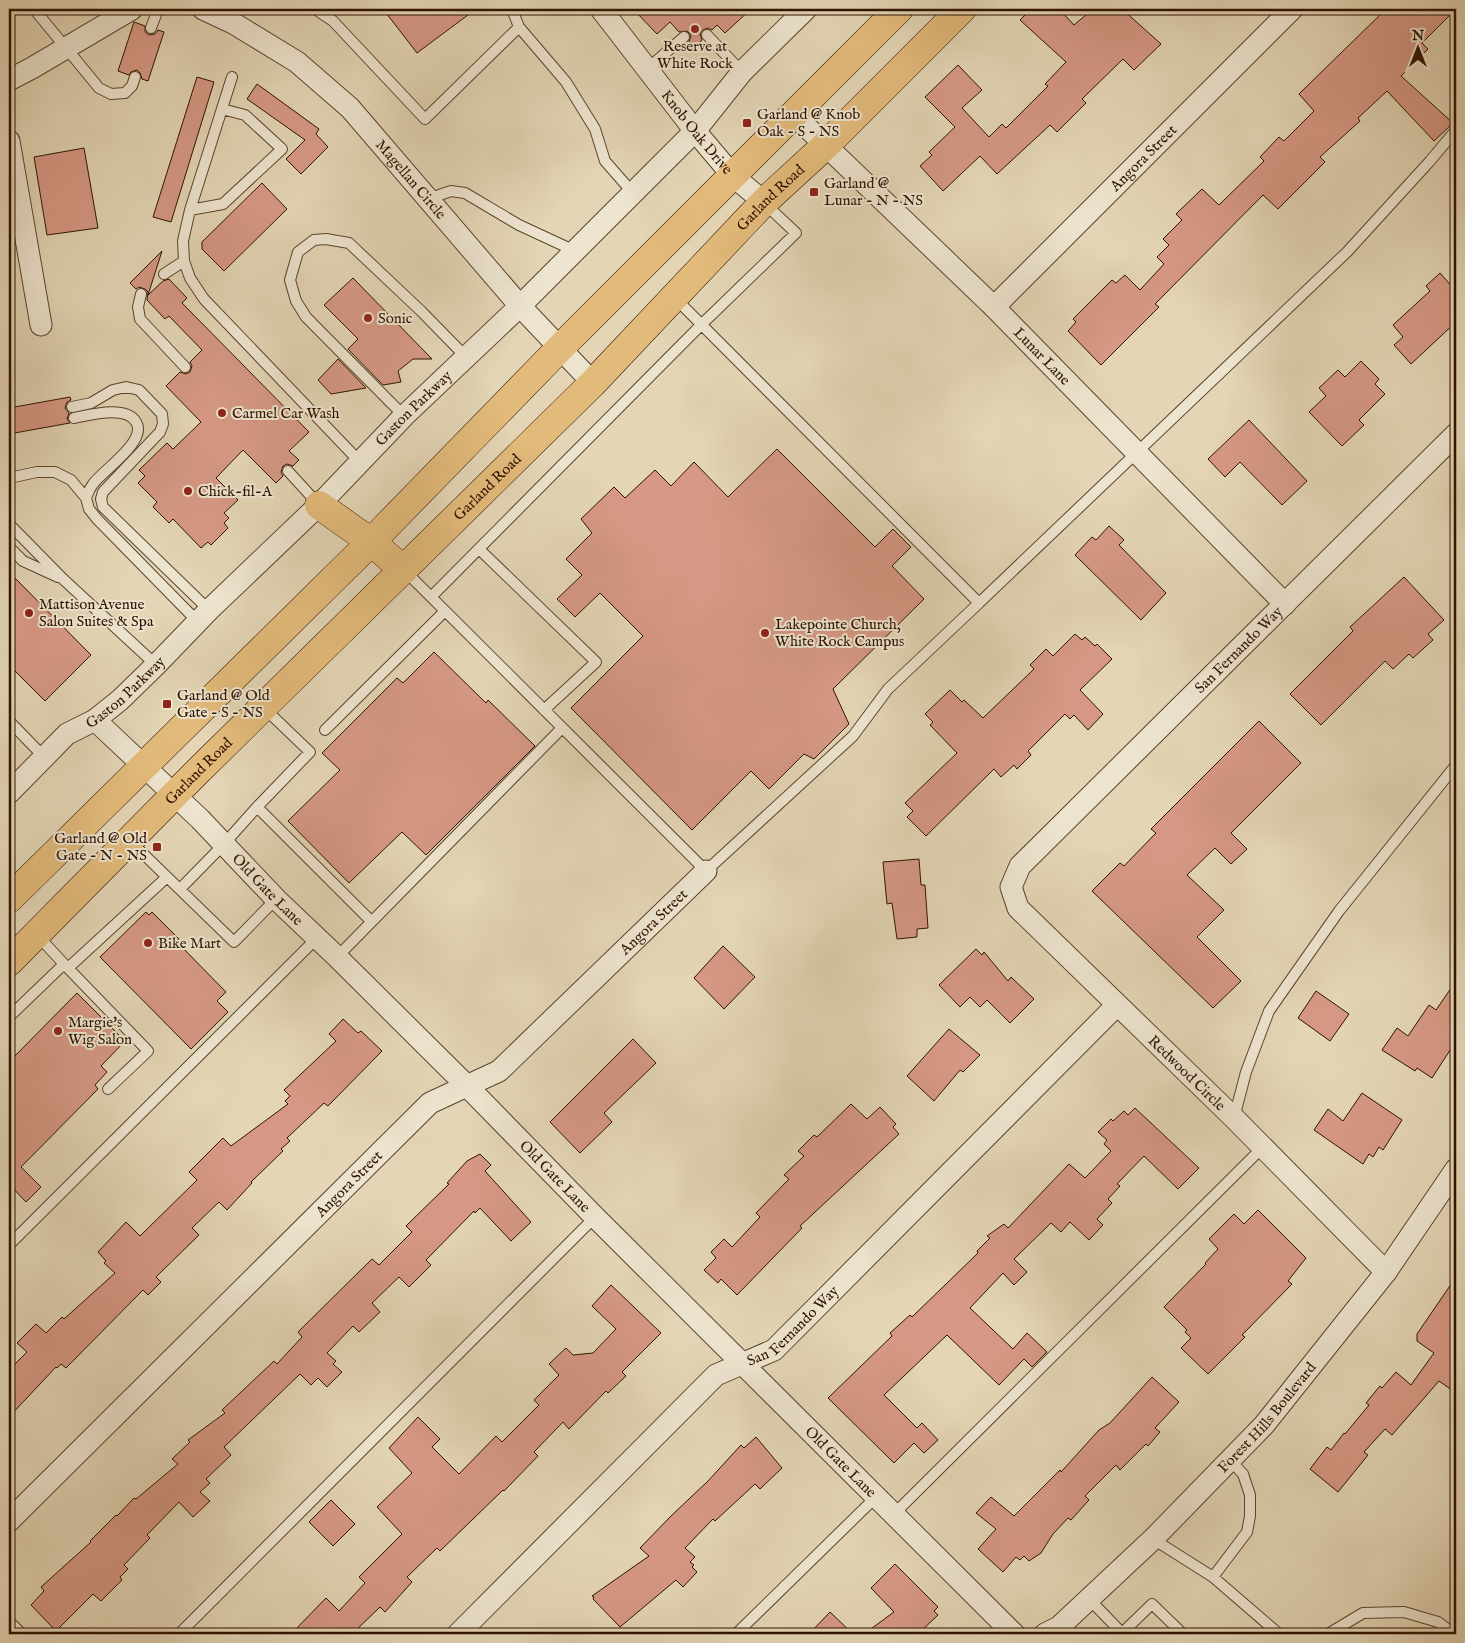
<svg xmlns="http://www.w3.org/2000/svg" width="1465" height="1643" font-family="'IM FELL English',serif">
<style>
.building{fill:#d69884;stroke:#2e1300}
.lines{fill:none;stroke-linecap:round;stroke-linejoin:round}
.lane-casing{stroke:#5b442d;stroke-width:12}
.street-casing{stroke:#5b442d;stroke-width:23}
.primary-casing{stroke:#2e1300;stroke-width:29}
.lane{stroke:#ede4cf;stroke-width:10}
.street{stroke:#ede4cf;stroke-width:21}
.primary{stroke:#e2ba7a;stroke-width:28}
.poi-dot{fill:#8f2418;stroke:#ede4cf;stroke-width:2}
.labels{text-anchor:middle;stroke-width:4;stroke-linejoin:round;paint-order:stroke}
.poi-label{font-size:15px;fill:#2e1300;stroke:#ede4cf;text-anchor:start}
.street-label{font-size:15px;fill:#2e1300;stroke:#ede4cf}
</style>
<rect width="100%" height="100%" fill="#e3d5b5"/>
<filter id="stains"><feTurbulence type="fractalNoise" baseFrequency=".004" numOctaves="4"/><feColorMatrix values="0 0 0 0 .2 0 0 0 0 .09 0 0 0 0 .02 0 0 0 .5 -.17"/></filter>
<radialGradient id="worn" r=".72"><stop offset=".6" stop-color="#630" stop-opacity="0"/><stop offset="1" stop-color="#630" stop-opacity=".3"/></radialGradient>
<!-- building -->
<path class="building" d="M 383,9 L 476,9 L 417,53 Z
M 633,9 L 751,9 L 725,33 L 717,25 L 712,30 L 708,28 L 703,30 L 700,34 L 702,40 L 694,47 L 689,42 L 691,35 L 687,31 L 679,32 L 670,22 L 657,34 Z
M 1031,9 L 1059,9 L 1074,25 L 1093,9 L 1122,9 L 1161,44 L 1134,70 L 1123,59 L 1082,99 L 1086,103 L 1057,132 L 1050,125 L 997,174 L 980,156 L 943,191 L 920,166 L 932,155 L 929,152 L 955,127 L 925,97 L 958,65 L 982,90 L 962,108 L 989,137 L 1002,124 L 1006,128 L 1048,86 L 1045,84 L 1066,62 L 1020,20 Z
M 1386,9 L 1456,9 L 1422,43 L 1428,49 L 1401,76 L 1453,123 L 1434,141 L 1387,91 L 1358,118 L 1360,121 L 1320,157 L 1325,162 L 1278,209 L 1263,195 L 1155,304 L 1159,307 L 1101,365 L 1068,331 L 1076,322 L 1073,319 L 1112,280 L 1116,283 L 1125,275 L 1140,290 L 1164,264 L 1157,257 L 1169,245 L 1163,239 L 1182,220 L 1176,214 L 1202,189 L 1219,205 L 1264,161 L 1260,157 L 1279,137 L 1284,141 L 1314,111 L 1299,94 Z
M 134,22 L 145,26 L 145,32 L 149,35 L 155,34 L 158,30 L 164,32 L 148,81 L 142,79 L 140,73 L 137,70 L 131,72 L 129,75 L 118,71 Z
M 197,77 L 214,82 L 171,222 L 153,217 Z
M 257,84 L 319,129 L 316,134 L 328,147 L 301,174 L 286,159 L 305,140 L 247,99 Z
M 84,148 L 98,228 L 47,235 L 34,157 Z
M 262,183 L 287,209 L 224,271 L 202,249 L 202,242 Z
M 162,251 L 148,295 L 163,281 L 169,279 L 187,298 L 182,303 L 309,432 L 289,451 L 299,460 L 293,466 L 287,464 L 283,466 L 281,472 L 283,476 L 276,483 L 243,450 L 216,478 L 238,500 L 224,513 L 229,518 L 224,523 L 228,528 L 211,545 L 208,542 L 201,548 L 173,519 L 169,523 L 153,507 L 157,502 L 138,483 L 145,476 L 139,470 L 167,443 L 173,449 L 201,422 L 166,386 L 180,372 L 186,374 L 190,372 L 192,366 L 190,362 L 202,350 L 169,316 L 165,319 L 147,300 L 148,292 L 145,289 L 139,287 L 136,289 L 130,283 Z
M 1440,273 L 1456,291 L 1456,322 L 1411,364 L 1394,345 L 1403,337 L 1393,325 L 1430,291 L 1426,286 Z
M 353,278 L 432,359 L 413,359 L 398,371 L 401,382 L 383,385 L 348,349 L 358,339 L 324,305 Z
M 338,359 L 366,388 L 331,394 L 318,380 Z
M 1361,361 L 1379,379 L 1375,384 L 1385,394 L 1359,420 L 1364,425 L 1342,446 L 1309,412 L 1326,396 L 1319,388 L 1338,370 L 1345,377 Z
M 70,397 L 71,400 L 67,402 L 65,408 L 69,413 L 67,419 L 70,423 L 9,434 L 9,408 Z
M 1249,420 L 1307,481 L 1282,505 L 1240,462 L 1225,477 L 1208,459 Z
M 777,449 L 875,547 L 893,529 L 911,547 L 892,566 L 924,599 L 833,689 L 849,724 L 814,759 L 804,754 L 769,789 L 751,771 L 692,830 L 571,708 L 643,636 L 600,593 L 575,617 L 557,599 L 582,575 L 566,559 L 592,533 L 581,519 L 614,487 L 625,498 L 655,470 L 671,486 L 694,462 L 728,497 Z
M 1109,526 L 1124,540 L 1119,545 L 1166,593 L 1141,620 L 1075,555 L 1092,537 L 1096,540 Z
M 9,572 L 91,655 L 45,701 L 9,665 Z
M 1404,577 L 1444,620 L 1428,634 L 1433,640 L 1413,658 L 1409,654 L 1393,669 L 1385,661 L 1321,725 L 1290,694 L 1353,631 L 1350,627 Z
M 1075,634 L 1082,640 L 1085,637 L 1095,646 L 1097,644 L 1112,659 L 1080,690 L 1103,714 L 1088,730 L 1074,715 L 1070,719 L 1065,714 L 1028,751 L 1031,755 L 1017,769 L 1014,765 L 1001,777 L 994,769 L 926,836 L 907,817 L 913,811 L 905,803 L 957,753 L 930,725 L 933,722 L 925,714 L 950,690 L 962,702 L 964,700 L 983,718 L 1034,669 L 1030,665 L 1046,649 L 1053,656 Z
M 434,652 L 486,703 L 488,700 L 535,746 L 426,855 L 402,832 L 349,883 L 288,821 L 340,770 L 322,753 L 397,678 L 403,683 Z
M 1259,721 L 1301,763 L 1231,833 L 1247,849 L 1231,864 L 1215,848 L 1187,875 L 1224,910 L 1197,937 L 1241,981 L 1213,1008 L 1092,891 L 1120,863 L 1124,866 L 1156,833 L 1151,829 Z
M 919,859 L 921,885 L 925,885 L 928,928 L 917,929 L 917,937 L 897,939 L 892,903 L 887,904 L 883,862 Z
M 146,912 L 149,915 L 152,912 L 179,939 L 177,942 L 226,992 L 217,1001 L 228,1012 L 191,1049 L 100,957 Z
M 723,946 L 755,977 L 724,1009 L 694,978 Z
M 976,949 L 982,955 L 984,952 L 1008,981 L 1011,977 L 1034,999 L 1010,1023 L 987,1000 L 980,1007 L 970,997 L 960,1007 L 939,985 Z
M 1456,981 L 1456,1041 L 1432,1078 L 1417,1068 L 1415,1071 L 1382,1050 L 1397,1028 L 1408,1036 L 1429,1005 L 1436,1010 Z
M 1316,991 L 1349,1014 L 1330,1041 L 1298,1018 Z
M 77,993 L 125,1041 L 101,1066 L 107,1072 L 95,1085 L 98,1089 L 21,1167 L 41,1187 L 26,1202 L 9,1184 L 9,1062 Z
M 343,1019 L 358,1033 L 361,1031 L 382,1051 L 328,1106 L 324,1103 L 287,1138 L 290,1141 L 281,1149 L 283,1151 L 251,1182 L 252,1183 L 227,1210 L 219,1202 L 192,1228 L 199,1235 L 156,1277 L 161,1282 L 148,1295 L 143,1290 L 66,1368 L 61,1364 L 57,1368 L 56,1367 L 9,1417 L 9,1370 L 27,1352 L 17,1343 L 36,1324 L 46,1333 L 62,1317 L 64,1319 L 115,1273 L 104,1263 L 106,1261 L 98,1252 L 126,1222 L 140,1236 L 197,1180 L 189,1172 L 223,1138 L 231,1146 L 288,1104 L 285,1101 L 290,1096 L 284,1090 L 336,1041 L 329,1034 Z
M 949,1029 L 980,1055 L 963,1072 L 960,1070 L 934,1101 L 907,1076 Z
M 633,1039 L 656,1063 L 604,1113 L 612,1122 L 580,1153 L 550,1122 Z
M 1362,1093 L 1402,1120 L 1383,1150 L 1379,1147 L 1373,1157 L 1369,1154 L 1363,1164 L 1314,1130 L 1328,1109 L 1343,1121 Z
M 851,1104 L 867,1119 L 880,1107 L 896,1124 L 893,1127 L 899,1134 L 800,1226 L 802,1228 L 737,1295 L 721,1279 L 718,1283 L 704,1270 L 716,1258 L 711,1252 L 724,1239 L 732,1247 L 760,1217 L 756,1213 L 789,1179 L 784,1175 L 804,1156 L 798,1151 L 814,1135 L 817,1137 Z
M 1135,1108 L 1199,1168 L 1178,1189 L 1144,1156 L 1117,1184 L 1120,1186 L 1108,1199 L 1112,1203 L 1097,1219 L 1103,1225 L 1089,1240 L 1070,1222 L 1061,1232 L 1051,1223 L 1014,1259 L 1027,1272 L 1014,1285 L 1003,1273 L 970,1308 L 1013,1349 L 1027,1333 L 1047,1352 L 1032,1367 L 1024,1359 L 999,1385 L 947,1335 L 884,1395 L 917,1428 L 922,1423 L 938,1440 L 924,1453 L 914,1443 L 894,1463 L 828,1398 L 892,1336 L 890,1333 L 910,1315 L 912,1317 L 978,1253 L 977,1251 L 990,1238 L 987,1236 L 1004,1224 L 1008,1228 L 1069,1164 L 1085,1178 L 1111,1151 L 1104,1144 L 1107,1140 L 1098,1132 L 1111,1119 L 1113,1121 L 1124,1111 L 1128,1115 Z
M 480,1154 L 491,1165 L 485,1171 L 531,1222 L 511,1241 L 480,1208 L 475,1213 L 474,1211 L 426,1260 L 431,1265 L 409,1287 L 399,1277 L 372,1303 L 380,1312 L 359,1332 L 353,1326 L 327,1353 L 336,1361 L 333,1364 L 342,1372 L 327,1387 L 318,1378 L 311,1385 L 300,1374 L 224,1447 L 231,1455 L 206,1479 L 210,1483 L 200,1492 L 210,1501 L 193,1517 L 179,1502 L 147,1535 L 150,1538 L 124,1565 L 128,1569 L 120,1577 L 122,1580 L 101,1601 L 93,1594 L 56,1631 L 31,1605 L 44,1591 L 41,1587 L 91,1542 L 90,1541 L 116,1515 L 117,1516 L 134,1498 L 136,1499 L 178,1464 L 172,1459 L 190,1442 L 188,1440 L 225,1413 L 222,1410 L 274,1361 L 277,1364 L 302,1337 L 298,1332 L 372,1259 L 379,1265 L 412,1232 L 406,1226 L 449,1184 L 447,1183 L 467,1161 Z
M 1258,1210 L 1306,1258 L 1288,1281 L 1292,1284 L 1242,1335 L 1245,1337 L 1208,1374 L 1181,1348 L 1191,1338 L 1185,1332 L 1187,1330 L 1164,1307 L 1206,1264 L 1205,1263 L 1218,1249 L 1209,1239 L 1234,1214 L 1244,1224 Z
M 1456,1277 L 1456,1393 L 1439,1381 L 1392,1435 L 1385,1429 L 1364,1452 L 1368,1455 L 1338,1492 L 1310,1469 L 1327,1447 L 1331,1450 L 1344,1433 L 1345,1434 L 1369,1405 L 1366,1403 L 1380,1386 L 1382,1388 L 1396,1372 L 1411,1385 L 1434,1353 L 1417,1341 L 1417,1334 Z
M 611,1285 L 661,1333 L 622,1372 L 626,1376 L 608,1393 L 606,1391 L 569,1429 L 563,1422 L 534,1452 L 538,1456 L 504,1491 L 503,1490 L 440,1551 L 437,1548 L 407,1577 L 412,1582 L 385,1612 L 380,1607 L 352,1634 L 291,1634 L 326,1598 L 339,1611 L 365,1583 L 359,1577 L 402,1534 L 377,1507 L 412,1473 L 389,1448 L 418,1417 L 440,1439 L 432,1447 L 459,1474 L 496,1436 L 502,1442 L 539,1405 L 534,1400 L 559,1375 L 549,1364 L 566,1348 L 573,1355 L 593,1353 L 616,1329 L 592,1306 Z
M 1152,1377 L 1179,1402 L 1155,1428 L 1160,1432 L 1148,1446 L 1146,1444 L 1120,1470 L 1116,1465 L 1085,1496 L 1089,1500 L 1071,1520 L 1068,1518 L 1053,1534 L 1041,1553 L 1029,1561 L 1024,1556 L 1020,1560 L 1016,1557 L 1003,1572 L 978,1549 L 996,1529 L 976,1513 L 991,1497 L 1014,1516 L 1060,1470 L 1061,1472 L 1099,1430 L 1110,1423 Z
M 756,1437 L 782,1468 L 760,1489 L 755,1484 L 715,1521 L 713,1519 L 685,1548 L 695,1557 L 690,1562 L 694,1565 L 692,1567 L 697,1572 L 683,1587 L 676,1580 L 620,1627 L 593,1599 L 594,1597 L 592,1596 L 649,1556 L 640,1548 L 671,1516 L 708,1481 L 741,1445 L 744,1448 Z
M 331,1500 L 355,1524 L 333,1546 L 309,1522 Z
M 895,1564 L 938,1607 L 934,1611 L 938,1615 L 918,1634 L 864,1634 L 894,1612 L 871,1588 Z
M 830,1612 L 853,1634 L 809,1634 Z"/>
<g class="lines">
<!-- lane casing -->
<g class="lane-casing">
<path id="lane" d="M 34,9 L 99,88 L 111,94 L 125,93 L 132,86 L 135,77
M 315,9 L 333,21 L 425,119 L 519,27
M 512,9 L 519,27 L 566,82 L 595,129 L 605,161 L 633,193
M 151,28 L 158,9
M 707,35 L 742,72
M 647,69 L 684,37
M 232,77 L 190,210 L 183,241 L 184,261 L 190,278 L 204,299 L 360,462
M 428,199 L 451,191 L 465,193 L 519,225 L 575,251
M 190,210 L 223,204 L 282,149 L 245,115 L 222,109
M 164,274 L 184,261
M 141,294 L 138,307 L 140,319 L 185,367
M 72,407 L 91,403 L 113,390 L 126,387 L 139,390 L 162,414 L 163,424 L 160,432 L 103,492 L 101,499 L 103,507 L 209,610
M 404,416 L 306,317 L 296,301 L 290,280 L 298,252 L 314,240 L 326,239 L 349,243 L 421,311 L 466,357
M 74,418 C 90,415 126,405 136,422 C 148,441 103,470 93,484 C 89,489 88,493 86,498
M 288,471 L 319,505
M 9,478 L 37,472 L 55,472 L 71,480 L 86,498 L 89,509 L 97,519 L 198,622
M 9,524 L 63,579 L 156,665
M 9,547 L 23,561 L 58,577
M 479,549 L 596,662 L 544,710
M 405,571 L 706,871 L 853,736 L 888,689 L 979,603 L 676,299
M 431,597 L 701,325 L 796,233 L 764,203
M 979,603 L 1347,252 L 1430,161 L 1456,130
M 264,708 L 310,752 L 257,807 L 371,921
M 9,721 L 44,757
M 325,730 L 445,611
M 130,841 L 234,942 L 276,899
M 180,889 L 224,844 L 257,807
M 38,936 L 64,964
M 337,957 L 562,728
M 68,968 L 167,877
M 9,1017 L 64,964 L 148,1051 L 108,1089
M 1234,1118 L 1246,1072 L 1269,1011 L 1339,911 L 1456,765
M 9,1245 L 317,938
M 894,1514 L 1263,1147
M 1153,1539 L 1213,1577 L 1279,1634
M 1213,1577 L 1247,1532 L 1250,1516 L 1250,1495 L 1243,1474 L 1230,1460
M 1089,1599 L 1122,1633 L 1121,1634
M 1122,1633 L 1152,1604 L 1183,1634
M 179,1634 L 595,1217
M 736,1634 L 877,1496
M 1328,1634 L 1363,1613 L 1404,1612 L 1438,1622 L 1454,1634"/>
</g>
<!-- street casing -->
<g class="street-casing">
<g id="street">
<path id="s1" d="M 203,9 L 233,23 L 297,62 L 350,108 L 520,306 L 593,383"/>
<path id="s2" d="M 601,9 L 695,131 L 733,176 L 764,202"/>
<path d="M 9,80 L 32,68 L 132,9"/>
<path id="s3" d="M 794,115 L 994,307 L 1285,604"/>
<path d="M 9,141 L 41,325"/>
<path id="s4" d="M 994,307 L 1292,9"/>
<path id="s5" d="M 95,720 L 200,819 L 276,899 L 337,957 L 467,1086 L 595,1217 L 1014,1634"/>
<path id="s6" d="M 9,793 L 67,734 L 95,720 L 120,700 L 156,665 L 209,610 L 319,505 L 404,416 L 520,306 L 695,131 L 742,72 L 806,9"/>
<path id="s7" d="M 1386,1272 L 1234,1118 L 1018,908 L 1011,887 L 1020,866 L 1456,434"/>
<path id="s8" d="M 9,1521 L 430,1103 L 499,1071 L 706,871"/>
<path d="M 9,1629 L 14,1634"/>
<path id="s9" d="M 458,1634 L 716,1375 L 774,1350 L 1117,1005"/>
<path id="s10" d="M 1045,1634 L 1059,1627 L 1153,1539 L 1264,1425 L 1386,1272 L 1456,1169"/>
</g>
</g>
<!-- primary casing -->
<g class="primary-casing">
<g id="primary">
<path d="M 319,505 L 371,542 L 404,570"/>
<path d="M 9,899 L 371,542 L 560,348 L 899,9"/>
<path id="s11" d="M 9,962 L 197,772 L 593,383 L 764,202 L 825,146 L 962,9"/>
</g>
</g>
<!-- lane -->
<use href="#lane" class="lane"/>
<!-- street -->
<use href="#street" class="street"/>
<!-- primary -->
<use href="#primary" class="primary"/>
</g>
<!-- markers -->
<g class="poi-dot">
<circle cx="695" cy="29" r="5"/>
<rect x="742" y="118" width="10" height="10" rx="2.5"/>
<rect x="809" y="187" width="10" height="10" rx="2.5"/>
<circle cx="368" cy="318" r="5"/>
<circle cx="222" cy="413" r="5"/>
<circle cx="188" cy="491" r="5"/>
<circle cx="29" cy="613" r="5"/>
<circle cx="765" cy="633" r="5"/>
<rect x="162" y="699" width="10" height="10" rx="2.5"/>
<rect x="152" y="842" width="10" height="10" rx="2.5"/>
<circle cx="148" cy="943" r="5"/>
<circle cx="58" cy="1031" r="5"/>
</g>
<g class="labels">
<!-- poi labels -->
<g class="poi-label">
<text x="695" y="51" text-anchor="middle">Reserve at<tspan x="695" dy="17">White Rock</tspan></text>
<text x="757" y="119">Garland @ Knob<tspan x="757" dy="17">Oak - S - NS</tspan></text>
<text x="824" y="188">Garland @<tspan x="824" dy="17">Lunar - N - NS</tspan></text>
<text x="378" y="323">Sonic</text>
<text x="232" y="418">Carmel Car Wash</text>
<text x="198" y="496">Chick-fil-A</text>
<text x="39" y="609">Mattison Avenue<tspan x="39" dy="17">Salon Suites &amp; Spa</tspan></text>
<text x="775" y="629">Lakepointe Church,<tspan x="775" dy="17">White Rock Campus</tspan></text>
<text x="177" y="700">Garland @ Old<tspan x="177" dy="17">Gate - S - NS</tspan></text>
<text x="147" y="843" text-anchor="end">Garland @ Old<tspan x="147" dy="17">Gate - N - NS</tspan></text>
<text x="158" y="948">Bike Mart</text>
<text x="68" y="1027">Margie's<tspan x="68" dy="17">Wig Salon</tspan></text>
</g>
<!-- street labels -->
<g class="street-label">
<text dy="5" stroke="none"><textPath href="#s2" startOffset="156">Knob Oak Drive</textPath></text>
<text dy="5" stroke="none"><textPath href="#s4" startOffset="211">Angora Street</textPath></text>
<text dy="5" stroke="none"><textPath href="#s1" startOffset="272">Magellan Circle</textPath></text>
<text dy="5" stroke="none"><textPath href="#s11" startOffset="1079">Garland Road</textPath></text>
<text dy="5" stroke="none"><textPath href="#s3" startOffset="346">Lunar Lane</textPath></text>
<text dy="5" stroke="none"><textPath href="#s6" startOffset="560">Gaston Parkway</textPath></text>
<text dy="5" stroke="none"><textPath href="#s11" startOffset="674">Garland Road</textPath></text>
<text dy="5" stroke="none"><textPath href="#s7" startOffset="870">San Fernando Way</textPath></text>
<text dy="5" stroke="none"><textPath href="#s6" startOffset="155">Gaston Parkway</textPath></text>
<text dy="5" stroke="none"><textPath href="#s11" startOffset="269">Garland Road</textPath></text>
<text dy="5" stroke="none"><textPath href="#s5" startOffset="242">Old Gate Lane</textPath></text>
<text dy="5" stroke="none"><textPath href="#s8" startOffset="884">Angora Street</textPath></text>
<text transform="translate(1187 1073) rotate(44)" y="5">Redwood Circle</text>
<text dy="5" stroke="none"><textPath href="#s5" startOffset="648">Old Gate Lane</textPath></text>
<text dy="5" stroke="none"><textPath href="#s8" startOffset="479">Angora Street</textPath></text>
<text dy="5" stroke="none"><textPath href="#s9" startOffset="458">San Fernando Way</textPath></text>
<text dy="5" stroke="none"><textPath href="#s10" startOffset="311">Forest Hills Boulevard</textPath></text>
<text dy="5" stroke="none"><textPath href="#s5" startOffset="1052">Old Gate Lane</textPath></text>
</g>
</g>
<!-- margin -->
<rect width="1465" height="1643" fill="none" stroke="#e3d5b5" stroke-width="30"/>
<rect x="10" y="10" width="1445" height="1623" fill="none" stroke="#2e1300" stroke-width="2.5"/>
<rect x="15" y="15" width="1435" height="1613" fill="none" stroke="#2e1300"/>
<!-- north arrow -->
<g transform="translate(1418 48)" stroke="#ede4cf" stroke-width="4" paint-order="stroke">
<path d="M0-4L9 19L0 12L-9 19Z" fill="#2e1300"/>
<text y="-8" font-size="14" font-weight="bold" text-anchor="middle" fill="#2e1300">N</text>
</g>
<rect width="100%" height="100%" filter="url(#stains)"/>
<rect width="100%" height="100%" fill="url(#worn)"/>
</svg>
